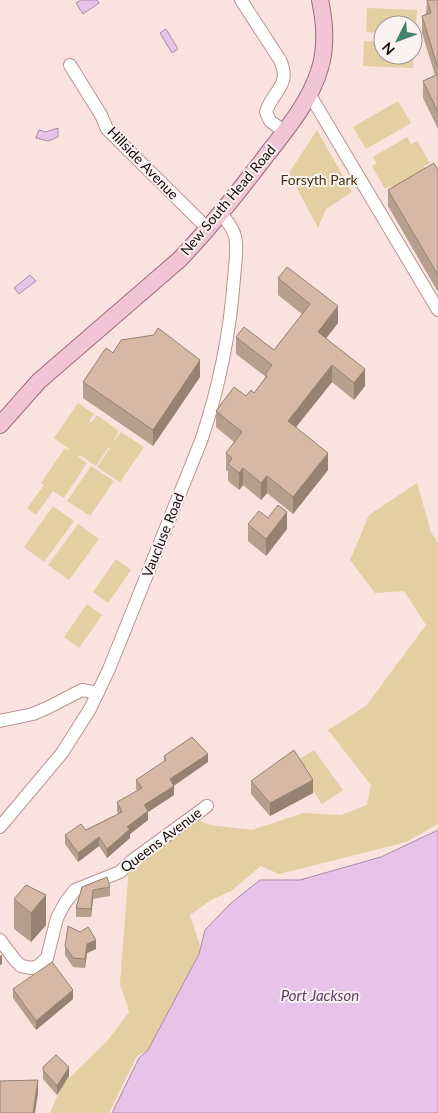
<svg xmlns="http://www.w3.org/2000/svg" width="438" height="1113" font-family="Lato,sans-serif">
<style>
.green{fill:#e5cea1}
.water{fill:#e8c2e8;stroke:#a98ba5}
.lines{fill:none;stroke-linecap:round;stroke-linejoin:round}
.minor-casing{stroke:#b89490;stroke-width:14}
.major-casing{stroke:#9e6b7c;stroke-width:18}
.minor{stroke:#fff;stroke-width:12}
.major{stroke:#f1c5d6;stroke-width:16}
.wall{fill:#b89e8d}
.shaded-wall{fill:#968173}
.building{fill:#d6b8a4;stroke:#968173}
.labels{text-anchor:middle;stroke-width:4;stroke-linejoin:round;paint-order:stroke}
.street-label{font-size:14px;fill:#160a09;stroke:#fbf3f2}
.park-label{font-size:14px;fill:#44330d;stroke:#fbf3f2}
.water-label{font-size:15px;font-style:italic;fill:#653667;stroke:#fbf3f2}
</style>
<rect width="100%" height="100%" fill="#fae2df"/>
<!-- green -->
<path class="green" d="M 367,8 L 417,10 L 416,34 L 413,34 L 413,25 L 383,25 L 383,33 L 366,32 Z
M 364,41 L 383,42 L 383,55 L 413,55 L 414,44 L 413,68 L 363,66 Z
M 398,101 L 411,123 L 366,149 L 353,127 Z
M 317,130 L 352,192 L 326,209 L 318,228 L 289,173 Z
M 407,137 L 411,144 L 417,141 L 430,163 L 424,166 L 428,172 L 394,192 L 390,186 L 385,189 L 372,166 L 377,164 L 373,157 Z
M 78,403 L 94,414 L 89,421 L 91,423 L 97,415 L 119,431 L 113,441 L 114,441 L 121,432 L 144,447 L 120,482 L 97,467 L 110,448 L 108,448 L 96,466 L 80,455 L 78,457 L 87,463 L 64,498 L 53,491 L 36,515 L 27,508 L 44,485 L 41,483 L 65,448 L 68,450 L 69,449 L 54,438 Z
M 91,466 L 114,481 L 90,516 L 67,501 Z
M 417,483 L 431,532 L 438,543 L 438,824 L 406,842 L 279,874 L 261,866 L 231,891 L 211,900 L 190,915 L 200,946 L 199,953 L 148,1050 L 137,1056 L 109,1113 L 50,1113 L 62,1085 L 108,1040 L 129,1012 L 120,983 L 129,867 L 195,819 L 210,825 L 252,830 L 303,813 L 341,815 L 367,805 L 371,785 L 328,730 L 366,706 L 426,625 L 404,591 L 375,593 L 350,560 L 369,515 Z
M 53,506 L 74,521 L 44,562 L 24,547 Z
M 78,524 L 99,539 L 69,580 L 48,565 Z
M 116,559 L 131,570 L 108,603 L 93,592 Z
M 87,604 L 102,615 L 79,648 L 64,637 Z
M 314,750 L 343,790 L 322,804 L 293,763 Z"/>
<!-- water -->
<path class="water" d="M 81,0 L 97,0 L 99,3 L 83,14 L 76,3 Z
M 166,29 L 178,49 L 172,53 L 160,33 Z
M 58,128 L 58,137 L 48,141 L 36,138 L 39,130 L 46,132 Z
M 30,275 L 36,281 L 19,294 L 14,288 Z
M 438,830 L 438,1113 L 112,1113 L 139,1058 L 148,1050 L 199,954 L 205,930 L 230,904 L 260,880 L 300,880 L 381,857 Z"/>
<g class="lines">
<!-- minor casing -->
<g class="minor-casing">
<path id="minor" d="M 241,0 L 280,60 C 292,86 272,91 266,112 L 270,121 L 285,132
M 70,65 L 101,115 L 107,129 L 208,229
M 310,95 L 438,310
M 0,721 L 33,714 L 47,708 L 82,690 L 98,693
M 0,827 L 62,753 L 90,709 L 109,669 L 201,441 C 219,388 230,334 234,278 C 235,265 238,249 235,236 C 233,228 226,220 221,213
M 0,940 L 15,960 L 21,966 L 32,968 L 38,966 L 47,958 L 57,918 L 65,903 L 75,890 L 120,872 L 133,860 L 207,806"/>
</g>
<!-- major casing -->
<g class="major-casing">
<path id="major" d="M 0,425 L 39,381 L 179,260 C 209,229 236,195 262,161 C 284,132 310,103 320,68 C 327,45 325,23 320,0"/>
</g>
<!-- minor -->
<use href="#minor" class="minor"/>
<!-- major -->
<use href="#major" class="major"/>
</g>
<!-- wall -->
<path class="wall" d="M 427,0 L 438,0 L 438,129 L 423,98 L 423,81 L 435,75 L 422,33 L 422,16 L 426,14 Z
M 438,170 L 438,292 L 388,206 L 388,190 Z
M 278,278 L 338,323 L 326,338 L 365,386 L 354,400 L 332,382 L 296,427 L 328,470 L 293,514 L 267,493 L 261,500 L 243,485 L 239,490 L 228,481 L 228,471 L 226,470 L 226,453 L 234,442 L 216,427 L 216,411 L 246,396 L 254,393 L 265,378 L 265,376 L 236,354 L 236,337 L 274,350 L 302,314 L 278,295 Z
M 113,353 L 200,377 L 153,446 L 83,398 L 83,382 Z
M 268,518 L 287,529 L 266,556 L 248,541 L 248,524 Z
M 164,756 L 208,762 L 174,786 L 174,795 L 148,812 L 148,820 L 130,834 L 130,838 L 107,858 L 99,846 L 78,862 L 65,844 L 65,835 L 86,830 L 118,814 L 117,811 L 117,802 L 138,791 L 136,789 L 136,780 L 164,762 Z
M 251,781 L 313,793 L 270,816 L 251,794 Z
M 82,887 L 110,887 L 110,896 L 93,899 L 91,917 L 76,917 L 76,908 Z
M 14,899 L 46,925 L 31,942 L 14,929 Z
M 65,946 L 96,949 L 87,953 L 85,968 L 73,967 L 65,955 Z
M 13,989 L 73,999 L 36,1030 L 13,998 Z
M 43,1067 L 69,1076 L 57,1095 L 43,1079 Z"/>
<!-- shaded-wall -->
<path class="shaded-wall" d="M 338,306 L 338,323 L 318,349 L 318,332 Z
M 200,360 L 200,377 L 153,446 L 153,430 Z
M 332,365 L 332,382 L 288,437 L 288,421 Z
M 365,369 L 365,386 L 354,400 L 354,383 Z
M 328,453 L 328,470 L 293,514 L 293,497 Z
M 243,468 L 243,485 L 239,490 L 239,473 Z
M 267,476 L 267,493 L 261,500 L 261,483 Z
M 287,512 L 287,529 L 266,556 L 266,539 Z
M 208,754 L 208,762 L 170,788 L 170,779 Z
M 313,780 L 313,793 L 270,816 L 270,803 Z
M 174,786 L 174,795 L 148,812 L 148,820 L 130,834 L 130,838 L 107,858 L 107,849 L 127,827 L 144,805 Z
M 99,837 L 99,846 L 78,862 L 78,853 Z
M 93,890 L 93,899 L 91,917 L 91,909 Z
M 46,895 L 46,925 L 31,942 L 31,913 Z
M 96,940 L 96,949 L 87,953 L 85,968 L 85,959 L 87,944 Z
M 2,955 L 2,964 L 0,965 L 0,956 Z
M 73,990 L 73,999 L 36,1030 L 36,1021 Z
M 69,1067 L 69,1076 L 57,1095 L 57,1086 Z
M 38,1080 L 38,1093 L 35,1113 L 33,1113 Z"/>
<!-- building -->
<path class="building" d="M 427,0 L 438,0 L 438,68 L 422,16 L 431,13 Z
M 438,74 L 438,112 L 423,81 Z
M 434,163 L 438,170 L 438,275 L 388,190 Z
M 287,267 L 338,306 L 318,332 L 365,369 L 354,383 L 332,365 L 288,421 L 328,453 L 293,497 L 267,476 L 261,483 L 243,468 L 239,473 L 228,464 L 232,458 L 226,453 L 242,432 L 216,411 L 234,387 L 246,396 L 251,390 L 254,393 L 267,376 L 265,375 L 272,365 L 236,337 L 244,327 L 274,350 L 310,304 L 278,278 Z
M 158,328 L 200,360 L 153,430 L 83,382 L 106,348 L 113,353 L 121,340 L 154,335 Z
M 278,505 L 287,512 L 266,539 L 248,524 L 259,511 L 268,518 Z
M 192,737 L 208,754 L 170,779 L 174,786 L 144,805 L 148,811 L 127,827 L 130,829 L 107,849 L 99,837 L 78,853 L 65,835 L 81,824 L 86,830 L 122,812 L 117,802 L 142,788 L 136,780 L 166,760 L 164,756 Z
M 294,750 L 313,780 L 270,803 L 251,781 Z
M 107,877 L 110,887 L 93,890 L 91,909 L 76,908 L 82,887 Z
M 26,885 L 46,895 L 31,913 L 14,899 Z
M 68,926 L 80,932 L 88,927 L 96,940 L 87,944 L 85,959 L 73,958 L 65,946 Z
M 52,962 L 73,990 L 36,1021 L 13,989 Z
M 56,1055 L 69,1067 L 57,1086 L 43,1070 L 43,1067 Z
M 38,1080 L 33,1113 L 0,1113 L 0,1081 Z"/>
<g class="labels">
<!-- street labels -->
<g class="street-label">
<text transform="translate(143 163) rotate(46)" y="5">Hillside Avenue</text>
<text transform="translate(228 200) rotate(-50)" y="5">New South Head Road</text>
<text transform="translate(163 535) rotate(-68)" y="5">Vaucluse Road</text>
<text transform="translate(161 840) rotate(-37)" y="5">Queens Avenue</text>
</g>
<!-- park labels -->
<g class="park-label">
<text x="319" y="185">Forsyth Park</text>
</g>
<!-- water labels -->
<g class="water-label">
<text x="320" y="1001">Port Jackson</text>
</g>
</g>
<!-- north arrow -->
<g transform="translate(398 40) rotate(228)"><circle r="24" fill="#fbf3f2" stroke="#9f9695"/>
<path d="M0-4L9 19L0 12L-9 19Z" fill="#42816e"/>
<text y="-8" font-size="14" font-weight="bold" text-anchor="middle" fill="#160a09">N</text>
</g>
</svg>
